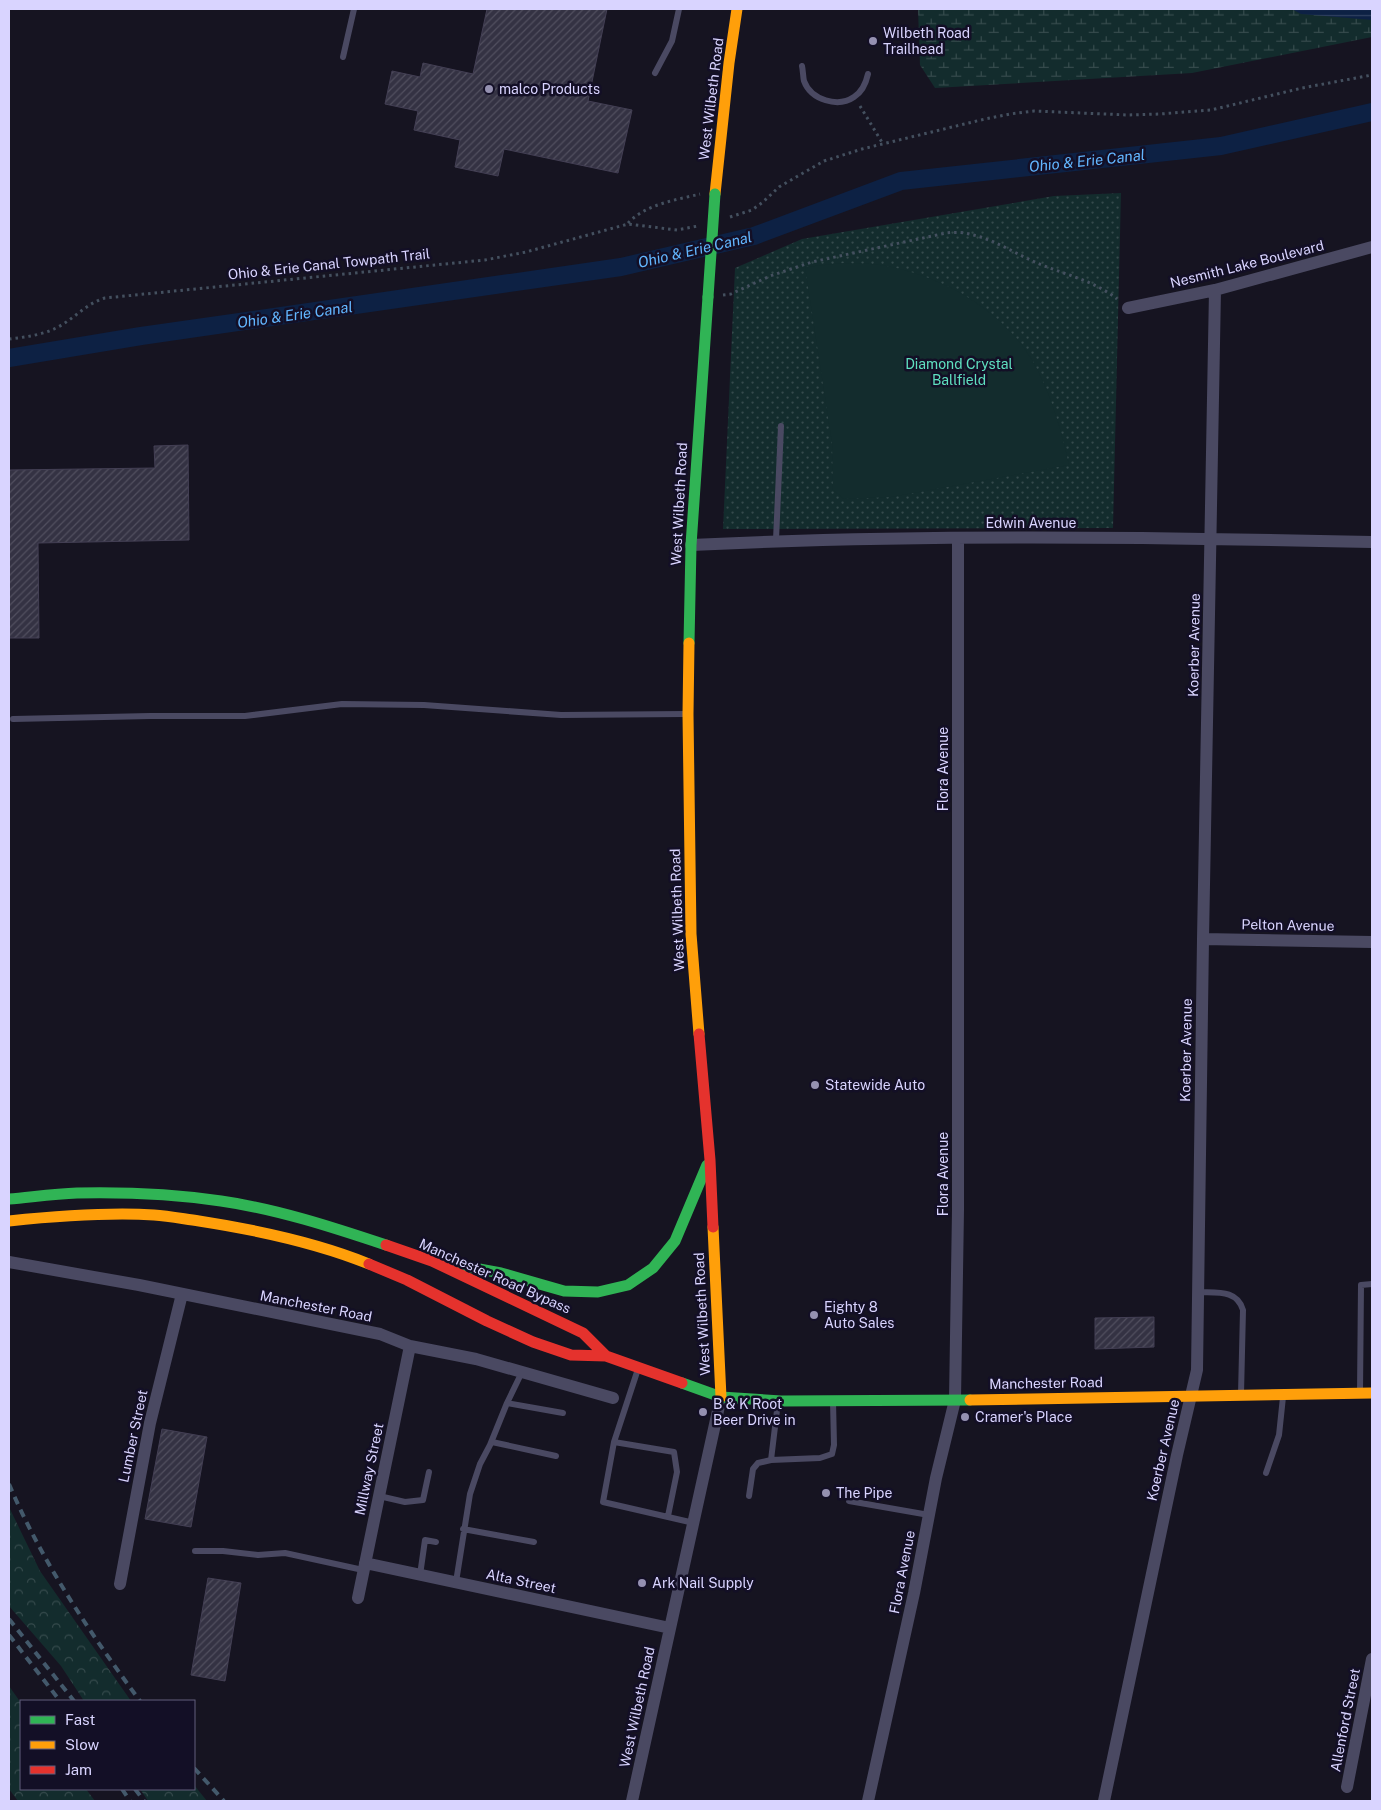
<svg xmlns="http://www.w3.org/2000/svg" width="1381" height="1810" font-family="'Public Sans',sans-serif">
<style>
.forest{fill:url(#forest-crowns)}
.wetland{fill:url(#wetland-marsh)}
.park{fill:url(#park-dots)}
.pitch{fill:#132c2d}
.water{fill:url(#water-rules)}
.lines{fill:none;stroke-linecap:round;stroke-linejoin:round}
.canal{stroke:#0d2144;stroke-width:18}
.building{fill:url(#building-hatch);stroke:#433f54}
.path{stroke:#44505f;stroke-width:3;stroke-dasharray:2.5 4;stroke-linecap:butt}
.lane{stroke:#4a4962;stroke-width:6}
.street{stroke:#4a4962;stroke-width:12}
.fast{stroke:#30b455;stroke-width:11}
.slow{stroke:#ff9f0a;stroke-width:11}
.jam{stroke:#e5322d;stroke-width:11}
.rail{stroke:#43596b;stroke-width:4;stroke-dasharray:8 6;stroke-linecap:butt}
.fast-bridge{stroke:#30b455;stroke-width:11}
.poi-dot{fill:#9591b1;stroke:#130f26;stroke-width:2}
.labels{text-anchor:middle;stroke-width:5;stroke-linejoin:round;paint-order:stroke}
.poi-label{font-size:14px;fill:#d9d4ff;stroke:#130f26;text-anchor:start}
.street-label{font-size:14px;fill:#d9d4ff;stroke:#130f26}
.park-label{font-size:14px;fill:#5fe0c0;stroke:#130f26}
.water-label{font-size:15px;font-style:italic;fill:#62b6ff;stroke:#130f26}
</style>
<defs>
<pattern id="forest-crowns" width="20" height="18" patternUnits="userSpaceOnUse" patternTransform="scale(1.25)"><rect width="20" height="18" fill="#132c2d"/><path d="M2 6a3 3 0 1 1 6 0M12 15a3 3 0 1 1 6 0" fill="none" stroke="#354a4c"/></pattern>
<pattern id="wetland-marsh" width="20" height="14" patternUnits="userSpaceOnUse" patternTransform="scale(1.25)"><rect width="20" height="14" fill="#132c2d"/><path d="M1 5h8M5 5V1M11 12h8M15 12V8" fill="none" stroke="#354a4c"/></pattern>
<pattern id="park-dots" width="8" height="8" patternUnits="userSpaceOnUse" patternTransform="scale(1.25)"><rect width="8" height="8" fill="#132c2d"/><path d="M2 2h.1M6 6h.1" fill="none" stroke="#354a4c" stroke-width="1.8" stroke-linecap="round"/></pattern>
<pattern id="water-rules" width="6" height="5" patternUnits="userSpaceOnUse" patternTransform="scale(1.25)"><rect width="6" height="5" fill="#0d2144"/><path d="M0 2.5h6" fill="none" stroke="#304060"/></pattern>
<pattern id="building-hatch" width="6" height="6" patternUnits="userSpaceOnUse" patternTransform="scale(1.25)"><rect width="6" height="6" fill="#343243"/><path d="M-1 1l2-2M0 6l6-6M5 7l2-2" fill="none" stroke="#514f5f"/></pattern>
</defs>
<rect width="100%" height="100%" fill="#161421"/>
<!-- forest -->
<path class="forest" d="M 9,1507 L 40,1571 L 131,1701 L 84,1701 L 61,1666 L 9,1606 Z
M 9,1686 L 21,1703 L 21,1789 L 86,1789 L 95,1801 L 18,1801 L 9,1789 Z
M 194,1785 L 207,1801 L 148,1801 L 140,1789 L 194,1789 Z"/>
<!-- wetland -->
<path class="wetland" d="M 918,9 L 1372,9 L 1372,37 L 1192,73 L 935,88 L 920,65 Z"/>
<!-- park -->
<path class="park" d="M 1121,193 L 1113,528 L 723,529 L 735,268 L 802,239 L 1054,196 Z"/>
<!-- pitch -->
<path class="pitch" d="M 844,263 C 857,264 872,263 886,266 C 946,277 1010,314 1038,371 C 1053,401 1062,433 1069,465 L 891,497 L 844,499 L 833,490 L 832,443 L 805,267 Z"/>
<!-- water -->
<path class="water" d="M 1292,9 L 1372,9 L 1372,20 L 1301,14 Z"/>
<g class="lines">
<!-- canal -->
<path class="canal" d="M 9,358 L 141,336 L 621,267 L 754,236 L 901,181 L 1221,146 L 1372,112"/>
</g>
<!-- building -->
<path class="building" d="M 487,9 L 607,9 L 588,101 L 632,110 L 618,173 L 504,149 L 498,176 L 455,167 L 460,140 L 414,130 L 418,111 L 385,104 L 392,71 L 420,77 L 423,63 L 473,74 Z
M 188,445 L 189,540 L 38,543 L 39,638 L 9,638 L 9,470 L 155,468 L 154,446 Z
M 1154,1317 L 1154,1347 L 1095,1349 L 1095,1318 Z
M 162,1429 L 207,1437 L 191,1527 L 145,1519 Z
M 208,1578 L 241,1583 L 225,1681 L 191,1675 Z"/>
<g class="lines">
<!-- path -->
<path class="path" d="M 860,106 L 883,144
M 730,217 L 752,210 L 763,202 L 779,187 L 824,161 L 862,149 L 985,119 L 1010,114 L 1034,111 L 1128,115 L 1160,114 L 1211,110 L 1302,88 L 1372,75
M 628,223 C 646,204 676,200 700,194
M 723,295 L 731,294 L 770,276 L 812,262 L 946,233 C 955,232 964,232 973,235 C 995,240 1016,254 1037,263 C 1063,274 1095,281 1117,299
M 9,339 C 26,337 43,335 58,327 C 75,318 87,303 105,298 L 485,260 L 526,252 L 628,224 L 677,230 L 698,226"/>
<!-- lane -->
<path class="lane" d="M 343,57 L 354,9
M 802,66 C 803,70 803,77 804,81 C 811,100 838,108 854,97 C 862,92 866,83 868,74
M 655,73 L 672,41 L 679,9
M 776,540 L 781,426
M 13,719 L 150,716 L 245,716 L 342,704 L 424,705 L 561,715 L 686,714
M 1198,1292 C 1216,1293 1237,1289 1243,1310 L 1241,1394
M 638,1369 L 614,1442 L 603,1502 L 694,1523
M 1360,1392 L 1361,1285 L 1372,1284
M 507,1403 L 563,1413
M 492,1442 L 556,1456
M 614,1442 L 674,1452 L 677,1472 L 668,1516
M 771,1460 L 778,1402
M 1266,1473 L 1279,1435 L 1283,1397
M 379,1496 L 405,1502 L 423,1500 L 429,1472
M 749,1496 L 753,1469 L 758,1463 L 771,1460 L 820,1458 L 832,1454 L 834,1445 L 833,1401
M 849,1501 L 929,1515
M 463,1529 L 534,1542
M 195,1551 L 223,1551 L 258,1555 L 285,1553 L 363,1570
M 420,1575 L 425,1540 L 436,1542
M 456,1582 L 470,1494 L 480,1464 L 490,1445 L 507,1403 L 522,1372"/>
<!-- street -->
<path class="street" d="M 1128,308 L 1215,290 L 1372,247
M 691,545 C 918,534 1145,537 1372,542
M 1203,939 L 1372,942
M 9,1262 L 139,1285 L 380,1334 L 410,1346 L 476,1359 L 613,1398
M 365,1563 L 670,1628
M 120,1584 L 150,1423 L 182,1294
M 358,1598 L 410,1346
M 1347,1787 L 1372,1659
M 632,1801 L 721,1397
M 868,1801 L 914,1593 L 936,1478 L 955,1400 L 958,1210 L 958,538
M 1104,1801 L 1177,1455 L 1197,1370 L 1203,939 L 1215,290"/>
<!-- fast -->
<path class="fast" d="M 689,643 L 691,545 L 708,297
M 9,1199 C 32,1197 54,1194 77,1193 C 125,1192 174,1194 221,1201 C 277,1209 332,1227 386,1245
M 452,1264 L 501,1273 L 564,1291 L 598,1292 L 628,1285 L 653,1268 L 675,1241 L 707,1165
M 682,1383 L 721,1397 L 781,1401 L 970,1400"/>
<!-- slow -->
<path class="slow" d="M 715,194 L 729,63 L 737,9
M 689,643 L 688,714 L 691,934 L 699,1034
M 9,1221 C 57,1216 106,1212 154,1215 C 169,1216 184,1219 199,1221 C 257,1230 315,1242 369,1264
M 713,1227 L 721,1397
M 970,1400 L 1372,1393"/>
<!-- jam -->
<path class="jam" d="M 699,1034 L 710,1160 L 713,1227
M 386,1245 L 432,1261 L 583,1333 L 606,1356
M 369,1264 L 407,1280 L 487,1321 L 533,1342 L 571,1355 L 606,1356 L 682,1383"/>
<!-- rail -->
<path class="rail" d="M 9,1484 C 42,1562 90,1633 140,1701
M 9,1619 L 74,1701
M 9,1635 L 60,1701
M 194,1768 L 224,1801
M 122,1789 L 130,1801
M 135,1789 L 144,1801"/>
<!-- fast-bridge -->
<path class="fast-bridge" d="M 708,297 L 715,194"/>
</g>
<!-- markers -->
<g class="poi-dot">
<circle cx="873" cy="41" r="5"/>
<circle cx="489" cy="89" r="5"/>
<circle cx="815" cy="1085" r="5"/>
<circle cx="814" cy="1315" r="5"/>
<circle cx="703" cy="1412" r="5"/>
<circle cx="965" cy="1417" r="5"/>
<circle cx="826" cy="1493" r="5"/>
<circle cx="642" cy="1583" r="5"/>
</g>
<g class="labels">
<!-- poi labels -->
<g class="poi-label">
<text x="883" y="38">Wilbeth Road<tspan x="883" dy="16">Trailhead</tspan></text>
<text x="499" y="94">malco Products</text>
<text x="825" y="1090">Statewide Auto</text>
<text x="824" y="1312">Eighty 8<tspan x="824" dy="16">Auto Sales</tspan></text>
<text x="713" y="1409">B &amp; K Root<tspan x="713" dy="16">Beer Drive in</tspan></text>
<text x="975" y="1422">Cramer's Place</text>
<text x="836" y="1498">The Pipe</text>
<text x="652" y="1588">Ark Nail Supply</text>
</g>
<!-- street labels -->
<g class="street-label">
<text transform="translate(711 99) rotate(-83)" y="5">West Wilbeth Road</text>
<text transform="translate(329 264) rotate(-6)" y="5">Ohio &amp; Erie Canal Towpath Trail</text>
<text transform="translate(1247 264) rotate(-14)" y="5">Nesmith Lake Boulevard</text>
<text transform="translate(679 504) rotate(-87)" y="5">West Wilbeth Road</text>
<text x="1031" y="528">Edwin Avenue</text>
<text transform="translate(1194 645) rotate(-89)" y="5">Koerber Avenue</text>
<text transform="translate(943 769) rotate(-90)" y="5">Flora Avenue</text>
<text transform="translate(677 910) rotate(-92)" y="5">West Wilbeth Road</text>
<text transform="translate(1288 925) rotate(1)" y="5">Pelton Avenue</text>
<text transform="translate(1186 1050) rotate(-89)" y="5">Koerber Avenue</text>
<text transform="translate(943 1174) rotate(-90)" y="5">Flora Avenue</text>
<text transform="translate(495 1276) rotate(24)" y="5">Manchester Road Bypass</text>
<text transform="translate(316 1306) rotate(11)" y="5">Manchester Road</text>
<text transform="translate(702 1314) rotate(-93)" y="5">West Wilbeth Road</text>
<text transform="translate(1046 1383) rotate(-1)" y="5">Manchester Road</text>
<text transform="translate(133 1436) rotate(-78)" y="5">Lumber Street</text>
<text transform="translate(1163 1450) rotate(-77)" y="5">Koerber Avenue</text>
<text transform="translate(369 1469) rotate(-78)" y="5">Millway Street</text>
<text transform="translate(902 1572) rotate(-79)" y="5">Flora Avenue</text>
<text transform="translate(521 1581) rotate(12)" y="5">Alta Street</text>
<text transform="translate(637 1707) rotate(-78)" y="5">West Wilbeth Road</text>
<text transform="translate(1345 1720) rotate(-79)" y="5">Allenford Street</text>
</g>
<!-- park labels -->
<g class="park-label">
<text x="959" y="369">Diamond Crystal<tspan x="959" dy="16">Ballfield</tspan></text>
</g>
<!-- water labels -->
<g class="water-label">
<text transform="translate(1087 161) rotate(-6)" y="5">Ohio &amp; Erie Canal</text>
<text transform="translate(695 250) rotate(-13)" y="5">Ohio &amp; Erie Canal</text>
<text transform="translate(295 315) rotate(-8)" y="5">Ohio &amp; Erie Canal</text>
</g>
</g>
<!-- border -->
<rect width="1381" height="1810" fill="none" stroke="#d9d4ff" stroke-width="20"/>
<!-- legend -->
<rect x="20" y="1700" width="175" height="90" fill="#130f26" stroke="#625e7d"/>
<rect x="30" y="1716" width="25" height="8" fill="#30b455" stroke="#625e7d"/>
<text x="65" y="1725" font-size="15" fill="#d9d4ff">Fast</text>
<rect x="30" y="1741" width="25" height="8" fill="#ff9f0a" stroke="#625e7d"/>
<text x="65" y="1750" font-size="15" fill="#d9d4ff">Slow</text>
<rect x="30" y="1766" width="25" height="8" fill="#e5322d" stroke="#625e7d"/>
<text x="65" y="1775" font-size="15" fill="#d9d4ff">Jam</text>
</svg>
